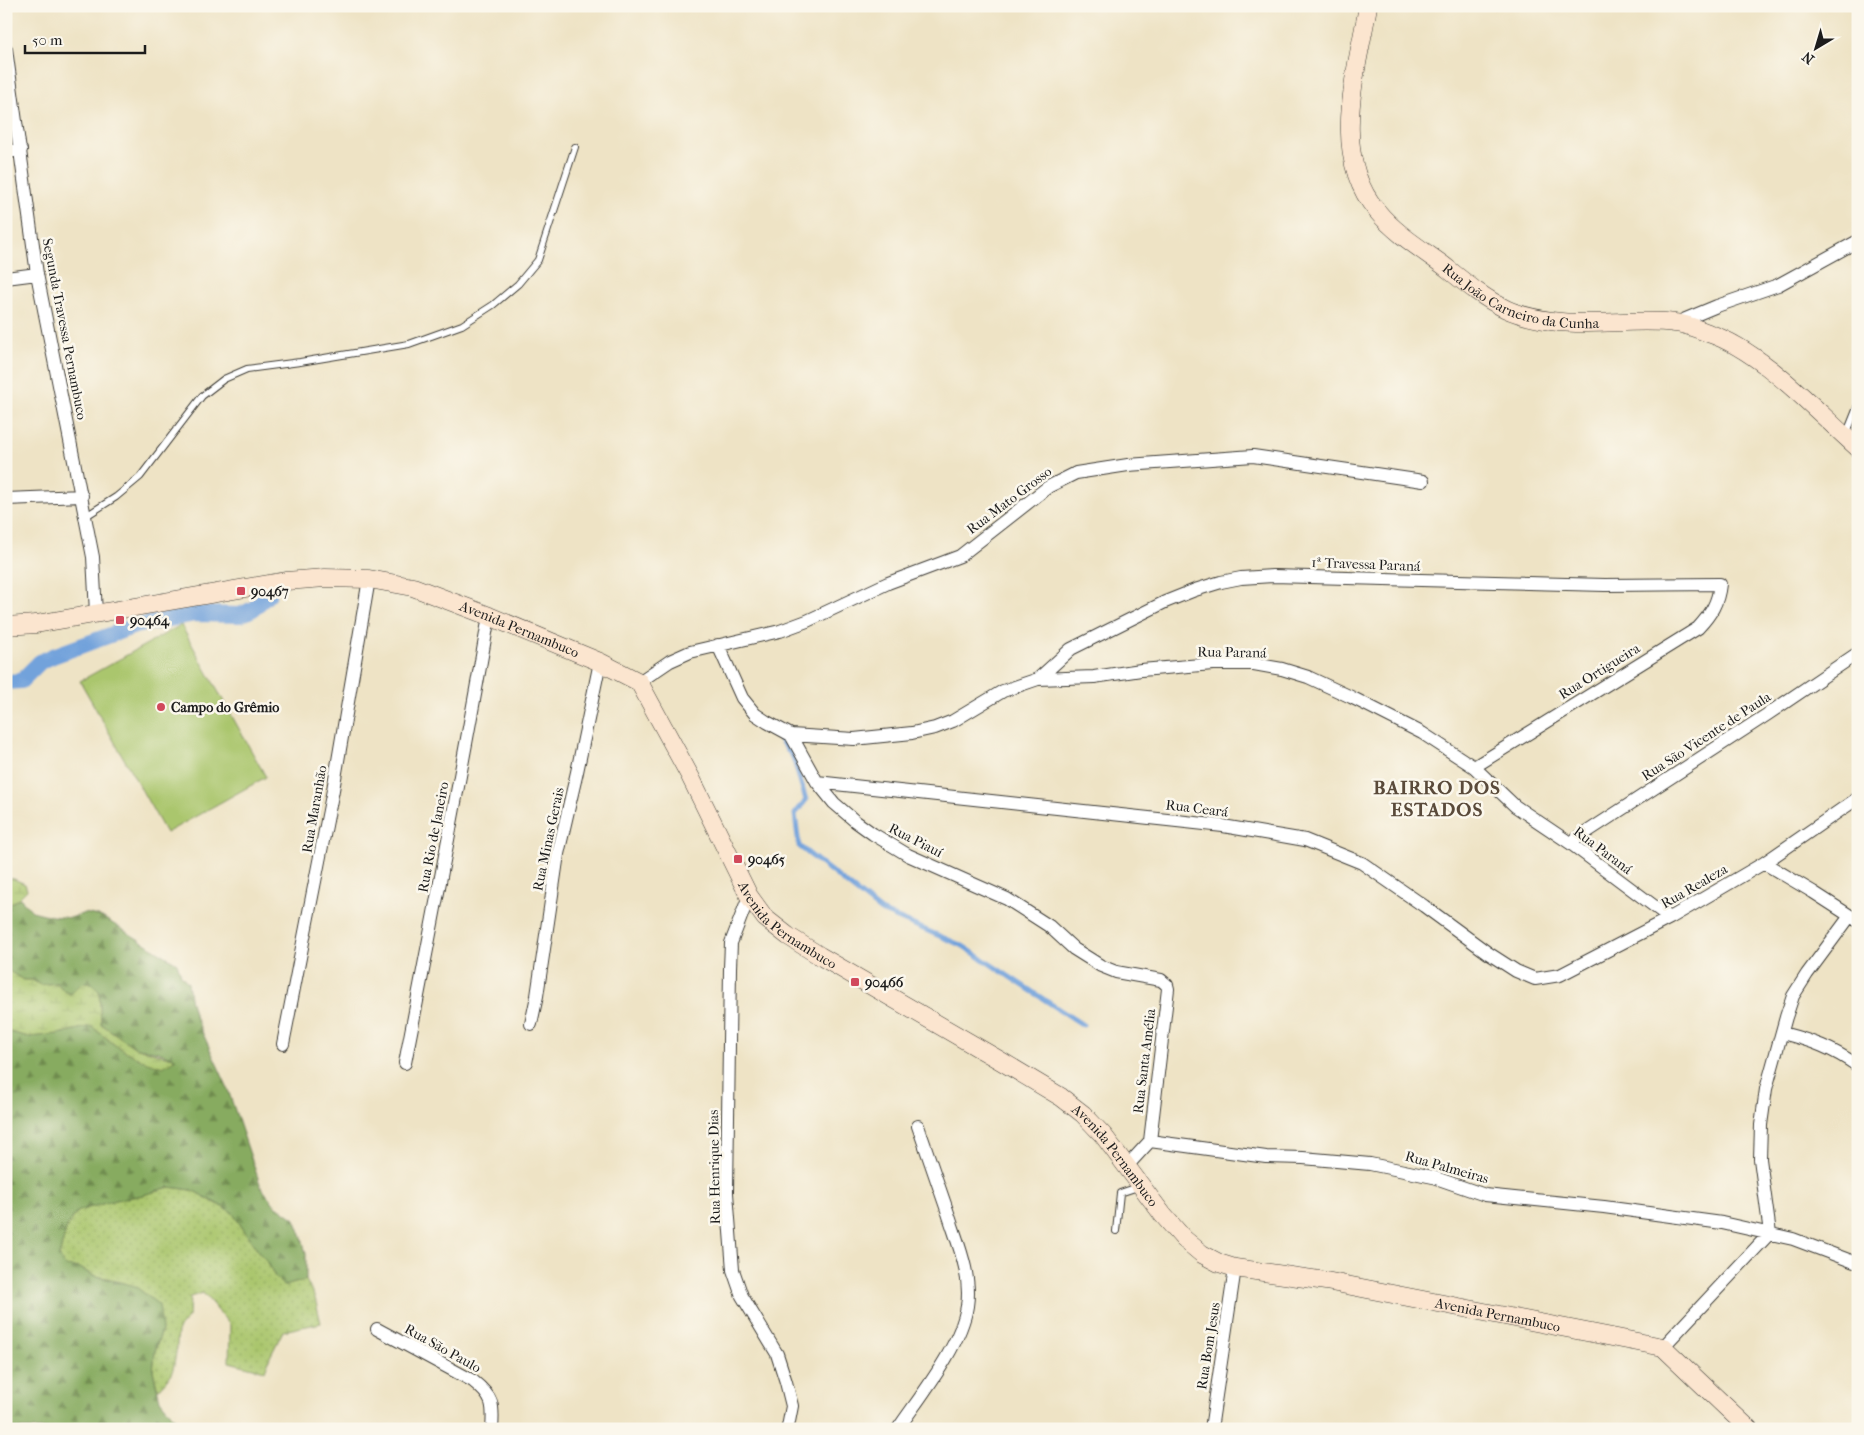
<svg xmlns="http://www.w3.org/2000/svg" width="1864" height="1435" font-family="'IM FELL French Canon',serif">
<style>
.grass{fill:url(#grass-dots);stroke:#637144}
.forest{fill:url(#forest-firs);stroke:#52643e}
.wetland{fill:url(#wetland-marsh);stroke:#637144}
.pitch{fill:#aac66d;stroke:#637144}
.lines{fill:none;stroke-linecap:round;stroke-linejoin:round}
.stream{stroke:#72a2db;stroke-width:5}
.canal{stroke:#72a2db;stroke-width:16}
.lane-casing{stroke:#3c3a35;stroke-width:8}
.street-casing{stroke:#3c3a35;stroke-width:14}
.secondary-casing{stroke:#3c3a35;stroke-width:19}
.lane{stroke:#fff;stroke-width:6}
.street{stroke:#fff;stroke-width:12}
.secondary{stroke:#fbe5cf;stroke-width:18}
.poi-dot{fill:#d1495b;stroke:#fbf7ec;stroke-width:2}
.labels{text-anchor:middle;stroke-width:5;stroke-linejoin:round;paint-order:stroke}
.street-label{font-size:14px;fill:#1c1c1c;stroke:#fbf7ec}
.poi-label{font-size:14px;font-weight:bold;fill:#1c1c1c;stroke:#fbf7ec;text-anchor:start}
.district-label{font-size:19px;font-weight:bold;letter-spacing:1px;fill:#5a4a3a;stroke:#fbf7ec}
</style>
<defs>
<pattern id="grass-dots" width="8" height="8" patternUnits="userSpaceOnUse" patternTransform="scale(1.25)"><rect width="8" height="8" fill="#aac66d"/><path d="M2 2h.1M6 6h.1" fill="none" stroke="#92aa5e" stroke-width="1.8" stroke-linecap="round"/></pattern>
<pattern id="forest-firs" width="22" height="20" patternUnits="userSpaceOnUse" patternTransform="scale(1.25)"><rect width="22" height="20" fill="#87ab60"/><path d="M5 1l3.5 6h-7zM16 11l3.5 6h-7z" fill="#6e8a4e"/></pattern>
<pattern id="wetland-marsh" width="20" height="14" patternUnits="userSpaceOnUse" patternTransform="scale(1.25)"><rect width="20" height="14" fill="#aac66d"/><path d="M1 5h8M5 5V1M11 12h8M15 12V8" fill="none" stroke="#92aa5e"/></pattern>
</defs>
<rect width="100%" height="100%" fill="#fbf7ec"/>
<filter id="ink" filterUnits="userSpaceOnUse"><feTurbulence type="fractalNoise" baseFrequency=".02" numOctaves="2"/><feDisplacementMap in="SourceGraphic" scale="10" xChannelSelector="R" yChannelSelector="G"/><feConvolveMatrix kernelMatrix="1 2 1 2 8 2 1 2 1" color-interpolation-filters="sRGB"/></filter>
<filter id="wash" filterUnits="userSpaceOnUse"><feTurbulence type="fractalNoise" baseFrequency=".0096" numOctaves="4" result="noise"/><feDisplacementMap in="SourceGraphic" scale="20" xChannelSelector="R" yChannelSelector="G"/><feGaussianBlur stdDeviation="1.12" result="paint"/><feColorMatrix in="noise" values="0 0 0 0 0 0 0 0 0 0 0 0 0 0 0 0 0 1.4 0 .05"/><feComposite in="paint" operator="in"/></filter>
<g filter="url(#wash)">
<rect width="100%" height="100%" fill="#eee3c5"/>
<!-- grass -->
<path class="grass" d="M 169,1187 L 192,1190 L 232,1212 L 260,1254 L 268,1262 L 275,1277 L 284,1286 L 306,1280 L 315,1298 L 321,1323 L 283,1331 L 270,1357 L 265,1371 L 229,1362 L 230,1325 L 203,1293 L 190,1297 L 189,1317 L 178,1329 C 178,1337 175,1368 171,1374 C 168,1380 162,1385 158,1390 L 153,1371 L 155,1351 L 162,1329 L 111,1279 L 92,1275 L 80,1268 L 64,1267 L 59,1256 L 67,1226 L 78,1211 L 115,1200 L 143,1195 Z"/>
<!-- forest -->
<path class="forest" d="M 20,898 L 32,911 L 52,916 L 70,918 L 85,913 L 102,917 L 177,963 L 181,975 L 188,983 L 190,998 L 194,1014 L 226,1084 L 261,1187 L 274,1204 L 295,1219 L 302,1237 L 306,1254 L 306,1280 L 284,1286 L 275,1277 L 268,1262 L 260,1254 L 232,1212 L 192,1190 L 169,1187 L 143,1195 L 116,1200 L 78,1211 L 67,1226 L 59,1256 L 64,1266 L 80,1268 L 92,1275 L 135,1286 L 159,1305 L 162,1329 L 155,1351 L 153,1371 L 160,1400 L 183,1429 L 6,1429 L 6,1031 L 29,1037 L 58,1034 L 91,1026 L 115,1045 L 176,1059 L 158,1052 L 134,1047 L 101,1024 L 99,991 L 80,984 L 71,994 L 64,991 L 57,983 L 40,985 L 32,980 L 23,980 L 6,969 L 6,904 Z"/>
<!-- wetland -->
<path class="wetland" d="M 6,878 L 14,879 L 25,884 L 27,890 C 21,896 15,903 6,904 Z
M 6,969 L 23,980 L 32,980 L 40,985 L 57,983 L 64,991 L 71,994 L 80,984 L 89,982 L 99,991 L 101,1024 L 134,1047 L 176,1059 L 163,1067 L 141,1060 L 115,1045 L 91,1026 L 58,1034 L 29,1037 L 6,1031 Z"/>
<!-- pitch -->
<path class="pitch" d="M 181,625 L 266,777 L 166,833 L 80,681 Z"/>
<g class="lines">
<!-- stream -->
<path class="stream" d="M 778,737 L 793,757 L 806,800 L 795,814 L 799,846 L 881,911 L 963,946 L 1083,1025"/>
<!-- canal -->
<path class="canal" d="M 6,682 L 21,681 L 40,662 L 53,656 L 135,626 L 195,614 L 240,615 L 253,609 L 269,594"/>
</g>
</g>
<g filter="url(#ink)">
<g class="lines">
<!-- lane casing -->
<g class="lane-casing">
<path id="lane" d="M 1846,435 L 1858,405
M 86,516 L 116,497 L 140,477 L 202,396 L 224,379 L 247,369 L 300,362 L 409,344 L 462,325 L 493,305 L 518,284 L 538,260 L 575,147
M 1116,1231 L 1120,1193 L 1141,1186"/>
</g>
<!-- street casing -->
<g class="street-casing">
<path id="street" d="M 6,49 L 37,274 L 93,557 L 96,613
M 6,152 L 21,150
M 6,278 L 37,274
M 1676,323 L 1717,306 L 1778,285 L 1858,241
M 6,499 L 82,496
M 718,645 L 742,698 L 755,714 L 767,722 L 791,735 L 817,782 L 834,803 L 855,821 L 873,834 L 908,855 L 1007,899 L 1049,926 L 1074,949 L 1101,966 L 1116,972 L 1161,980 L 1167,985 L 1168,989 L 1150,1141
M 1038,679 L 1071,649 L 1165,602 L 1195,590 L 1221,582 L 1241,578 L 1273,576 L 1605,585 L 1720,584 C 1718,603 1711,614 1698,628 L 1474,767
M 639,682 L 670,661 L 690,652 L 780,631 L 807,621 L 888,583 L 960,556 L 1048,487 L 1076,473 L 1128,465 L 1253,456 L 1423,481
M 791,735 L 854,739 L 912,733 L 935,728 L 953,721 L 1003,691 L 1038,679 L 1094,677 L 1141,670 L 1213,664 L 1254,664 L 1282,669 L 1308,677 L 1351,697 L 1422,733 L 1474,767 L 1515,806 L 1570,843 L 1670,918
M 817,782 L 1223,826 L 1305,840 L 1362,863 L 1424,906 L 1488,953 L 1516,971 L 1535,979 L 1560,975 L 1670,918 L 1764,863 L 1858,798
M 1570,843 L 1768,714 L 1858,653
M 1764,863 L 1813,892 L 1858,921
M 749,896 L 731,943 L 730,968 L 727,1193 L 733,1270 L 742,1296 L 777,1354 L 786,1382 L 792,1406 L 788,1427
M 531,1024 L 537,996 L 558,854 L 577,772 L 600,662
M 1782,1033 C 1813,1041 1832,1048 1858,1066
M 283,1044 L 333,790 L 369,579
M 405,1063 C 434,914 463,766 489,616
M 1127,1166 L 1150,1141 L 1266,1157 L 1303,1158 L 1370,1164 L 1433,1177 L 1485,1195 L 1604,1207 L 1722,1223 L 1793,1239 L 1854,1262
M 377,1329 L 473,1381 C 493,1397 494,1404 492,1429
M 1663,1347 L 1770,1233 L 1760,1159 L 1761,1125 L 1766,1089 L 1786,1017 L 1793,996 L 1807,974 L 1850,916
M 898,1429 C 921,1395 961,1346 967,1306 C 972,1274 957,1242 948,1213 C 938,1184 928,1155 918,1126
M 1211,1429 L 1235,1268"/>
</g>
<!-- secondary casing -->
<g class="secondary-casing">
<g id="secondary">
<path id="s1" d="M 1368,6 C 1357,72 1329,154 1377,211 C 1395,233 1421,249 1443,265 C 1463,281 1483,298 1506,309 C 1519,315 1538,319 1551,321 C 1592,327 1634,318 1675,323 C 1686,324 1698,329 1708,333 C 1761,350 1816,411 1858,448"/>
<path id="s2" d="M 6,626 L 36,624 L 286,581 L 325,578 L 369,579 L 413,587 L 489,616 L 600,662 L 639,682 L 690,776 L 749,896 L 765,918 L 788,936 L 820,956 L 1001,1061 L 1061,1097 L 1083,1114 L 1103,1135 L 1163,1215 L 1184,1239 L 1202,1254 L 1219,1263 L 1235,1268 L 1326,1281 L 1663,1347 L 1749,1429"/>
</g>
</g>
<!-- lane -->
<use href="#lane" class="lane"/>
<!-- street -->
<use href="#street" class="street"/>
<!-- secondary -->
<use href="#secondary" class="secondary"/>
</g>
</g>
<!-- markers -->
<g class="poi-dot">
<rect x="236" y="586" width="10" height="10" rx="2.5"/>
<rect x="115" y="615" width="10" height="10" rx="2.5"/>
<circle cx="161" cy="707" r="5"/>
<rect x="733" y="854" width="10" height="10" rx="2.5"/>
<rect x="850" y="977" width="10" height="10" rx="2.5"/>
</g>
<g class="labels">
<!-- street labels -->
<g class="street-label">
<text dy="5" stroke="none"><textPath href="#s1" startOffset="385">Rua João Carneiro da Cunha</textPath></text>
<text transform="translate(65 329) rotate(79)" y="5">Segunda Travessa Pernambuco</text>
<text transform="translate(1009 500) rotate(-37)" y="5">Rua Mato Grosso</text>
<text transform="translate(1366 564) rotate(2)" y="5">1ª Travessa Paraná</text>
<text dy="5" stroke="none"><textPath href="#s2" startOffset="526">Avenida Pernambuco</textPath></text>
<text transform="translate(1232 652) rotate(1)" y="5">Rua Paraná</text>
<text transform="translate(1599 671) rotate(-32)" y="5">Rua Ortigueira</text>
<text transform="translate(1706 736) rotate(-33)" y="5">Rua São Vicente de Paula</text>
<text transform="translate(1197 808) rotate(7)" y="5">Rua Ceará</text>
<text transform="translate(314 809) rotate(-80)" y="5">Rua Maranhão</text>
<text transform="translate(433 837) rotate(-79)" y="5">Rua Rio de Janeiro</text>
<text transform="translate(548 839) rotate(-78)" y="5">Rua Minas Gerais</text>
<text transform="translate(916 840) rotate(27)" y="5">Rua Piauí</text>
<text transform="translate(1603 850) rotate(37)" y="5">Rua Paraná</text>
<text transform="translate(1694 886) rotate(-30)" y="5">Rua Realeza</text>
<text dy="5" stroke="none"><textPath href="#s2" startOffset="946">Avenida Pernambuco</textPath></text>
<text transform="translate(1144 1061) rotate(-83)" y="5">Rua Santa Amélia</text>
<text dy="5" stroke="none"><textPath href="#s2" startOffset="1351">Avenida Pernambuco</textPath></text>
<text transform="translate(714 1167) rotate(-91)" y="5">Rua Henrique Dias</text>
<text transform="translate(1447 1167) rotate(16)" y="5">Rua Palmeiras</text>
<text dy="5" stroke="none"><textPath href="#s2" startOffset="1786">Avenida Pernambuco</textPath></text>
<text transform="translate(1208 1346) rotate(-81)" y="5">Rua Bom Jesus</text>
<text transform="translate(443 1348) rotate(29)" y="5">Rua São Paulo</text>
</g>
<!-- poi labels -->
<g class="poi-label">
<text x="251" y="596">90467</text>
<text x="130" y="625">90464</text>
<text x="171" y="712">Campo do Grêmio</text>
<text x="748" y="864">90465</text>
<text x="865" y="987">90466</text>
</g>
<!-- district labels -->
<g class="district-label">
<text x="1437" y="794">BAIRRO DOS<tspan x="1437" dy="22">ESTADOS</tspan></text>
</g>
</g>
<!-- margin -->
<rect width="1864" height="1435" fill="none" stroke="#fbf7ec" stroke-width="25"/>
<!-- north arrow -->
<g transform="translate(1816 48) rotate(218)" stroke="#fbf7ec" stroke-width="4" paint-order="stroke">
<path d="M0-4L9 19L0 12L-9 19Z" fill="#1c1c1c"/>
<text y="-8" font-size="14" font-weight="bold" text-anchor="middle" fill="#1c1c1c">N</text>
</g>
<!-- scale -->
<path d="M25 45v8h120v-8" fill="none" stroke="#1c1c1c" stroke-width="2.5"/>
<text x="32" y="45" font-size="15" fill="#1c1c1c" stroke="#fbf7ec" stroke-width="4" paint-order="stroke">50 m</text>
</svg>
